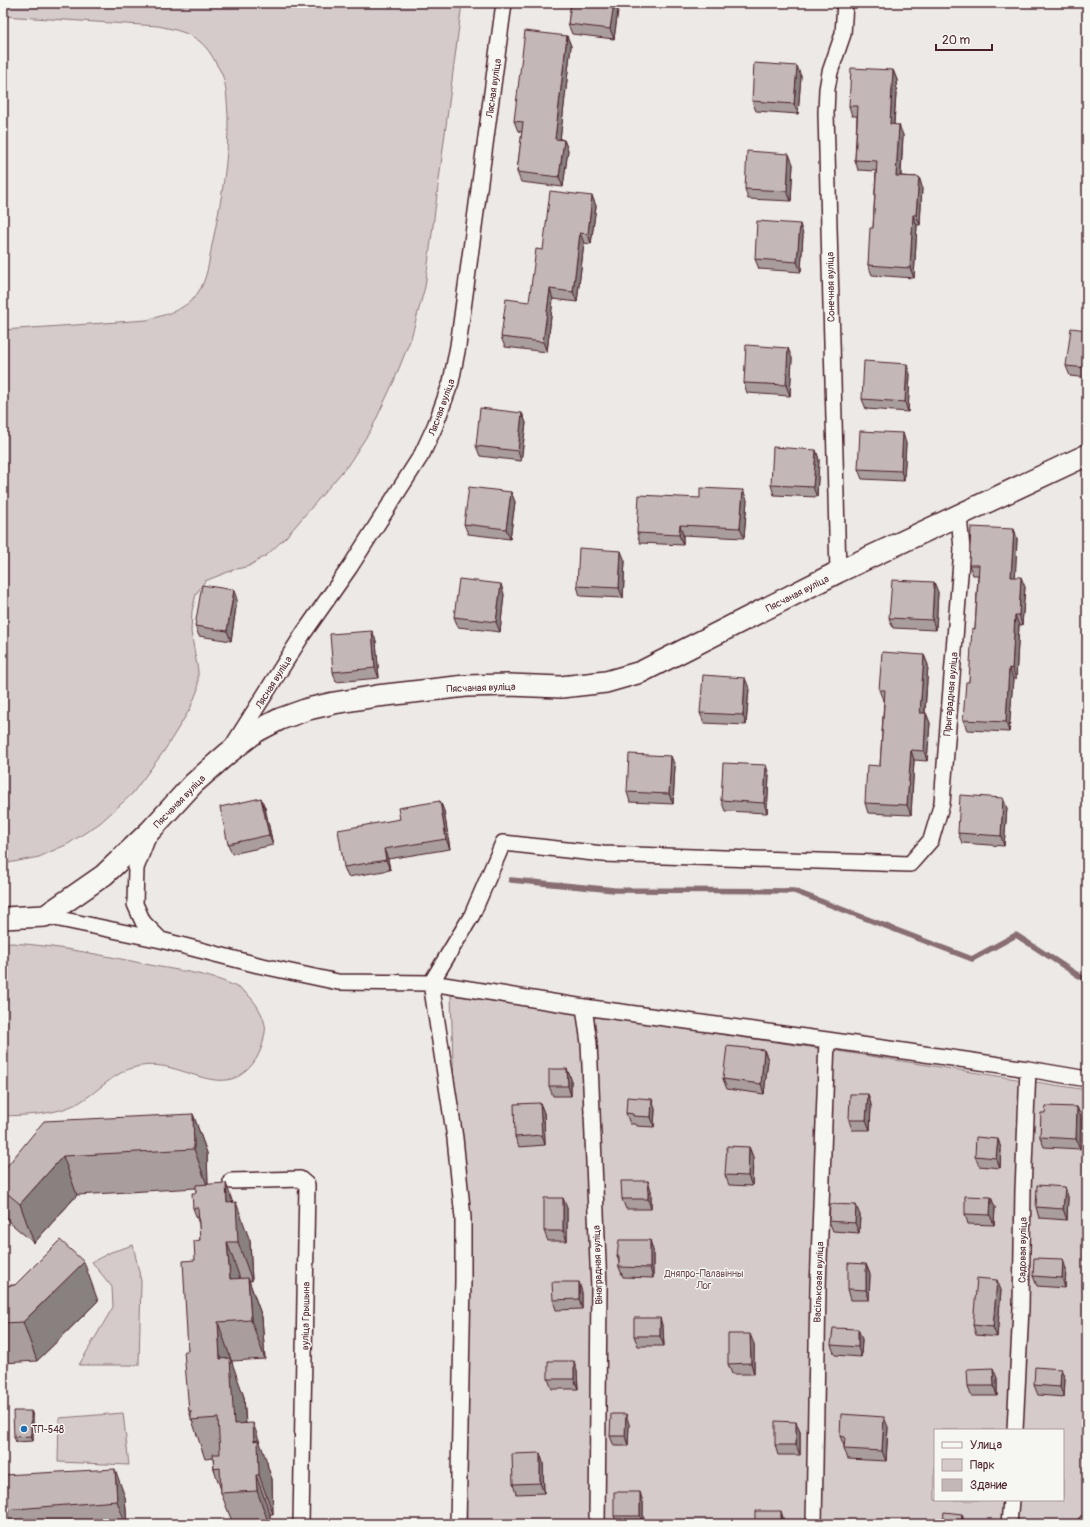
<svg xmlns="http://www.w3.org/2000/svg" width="1090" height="1527" font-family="Pangolin,sans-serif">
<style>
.green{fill:#d4cbca;stroke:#8f757a;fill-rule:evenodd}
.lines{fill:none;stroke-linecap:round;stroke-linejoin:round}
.stream{stroke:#886e73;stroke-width:5.5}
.street-casing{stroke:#4a1f2b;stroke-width:18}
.secondary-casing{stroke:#4a1f2b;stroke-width:24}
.street{stroke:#f6f6f2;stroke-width:15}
.secondary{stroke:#f6f6f2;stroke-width:21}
.wall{fill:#a99d9d;stroke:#4a1f2b}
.shaded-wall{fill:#898080;stroke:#4a1f2b}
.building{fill:#c4b7b7;stroke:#4a1f2b}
.poi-dot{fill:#1f6fb2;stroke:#f6f6f2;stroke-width:1.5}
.labels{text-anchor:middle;stroke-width:3;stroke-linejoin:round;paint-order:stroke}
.street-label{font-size:10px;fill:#4a1f2b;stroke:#f6f6f2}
.park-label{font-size:10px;fill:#6c4a53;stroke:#f6f6f2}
.poi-label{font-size:10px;fill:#4a1f2b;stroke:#f6f6f2;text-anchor:start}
</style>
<rect width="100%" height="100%" fill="#ece9e6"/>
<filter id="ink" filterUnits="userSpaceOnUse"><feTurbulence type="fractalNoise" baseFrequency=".025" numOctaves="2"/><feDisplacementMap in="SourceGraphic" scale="8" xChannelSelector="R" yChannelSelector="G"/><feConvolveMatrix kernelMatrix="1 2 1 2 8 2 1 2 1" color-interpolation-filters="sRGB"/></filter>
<g filter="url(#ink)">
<!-- green -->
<path class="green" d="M 3,3 L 462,3 L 425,287 L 411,338 L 394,381 L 372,428 L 348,465 L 286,537 L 267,555 L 249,566 L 233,570 L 205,581 L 196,594 L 192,611 L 191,632 L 198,671 L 198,689 L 190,709 L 164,751 L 132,794 L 100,823 L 68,844 L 39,857 L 3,864 L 3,330 L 147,320 C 164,315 186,310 197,294 C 207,281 209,261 212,245 C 221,202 229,160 228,116 C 227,103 227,89 223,77 C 222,72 218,68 216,63 C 202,36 187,32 158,26 L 3,16 Z
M 12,943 C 60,946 107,956 155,966 C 181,971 226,976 247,994 C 255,1001 263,1014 265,1025 C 266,1028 265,1033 264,1037 C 262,1052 253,1068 239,1076 C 219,1087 194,1074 175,1069 C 162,1065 149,1064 136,1067 C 114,1072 99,1091 80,1102 C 57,1115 28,1115 3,1116 L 3,944 Z
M 451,995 L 844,1052 L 1087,1090 L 1087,1524 L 467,1524 ZM 935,1430 L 1063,1430 L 1063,1500 L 935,1500 Z
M 133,1245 L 141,1281 L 139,1365 L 79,1365 L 113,1307 L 112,1287 L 92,1262 L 111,1252 Z
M 123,1413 L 129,1465 L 58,1462 L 59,1418 Z"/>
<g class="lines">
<!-- stream -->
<path class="stream" d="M 511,880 L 614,890 L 794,891 L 972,959 L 1016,935 L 1087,981"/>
<!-- street casing -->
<g class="street-casing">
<path id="street" d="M 838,572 L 826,113 L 827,89 L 830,72 L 843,34 L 845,3
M 233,745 L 303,634 L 350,567 L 422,454 L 435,426 L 451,382 L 458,346 L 504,3
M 149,834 L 136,868 L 135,904 L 143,922 L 161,940
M 45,916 L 161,940 L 258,965 L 338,982 L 431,983 L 584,1007 L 827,1040 L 1028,1069 L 1087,1079
M 584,1007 L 589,1043 L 591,1087 L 599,1288 L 597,1524
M 231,1181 L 300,1179 L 307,1185 L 301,1524
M 1015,1430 L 1021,1308 L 1023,1190 L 1028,1069
M 458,1524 L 463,1280 L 463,1218 L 455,1138 L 431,983 L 472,915 L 503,843 L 603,854 L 910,864 L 931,840 L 942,803 L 962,549 L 959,516
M 814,1524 L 818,1288 L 827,1040
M 1009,1524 L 1011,1500
M 1085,1524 L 1087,1522"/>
</g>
<!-- secondary casing -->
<g class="secondary-casing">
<path id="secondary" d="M 3,918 L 45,916 L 104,875 L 150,831 L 193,784 L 227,754 L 257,731 L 280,719 L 308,709 L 334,703 L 377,696 L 466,686 L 509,685 L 561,687 L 606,682 L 641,672 L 838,572 L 1087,455"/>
</g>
<!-- street -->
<use href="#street" class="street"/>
<!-- secondary -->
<use href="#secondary" class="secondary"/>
</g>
<!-- wall -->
<path class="wall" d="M 571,3 L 619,3 L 614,39 L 572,34 L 568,24 Z
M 567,36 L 571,46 L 560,139 L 564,140 L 568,150 L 563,187 L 521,182 L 517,172 L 522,132 L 518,131 L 514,121 Z
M 893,70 L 897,80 L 894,124 L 903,135 L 901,176 L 919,177 L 922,187 L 920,225 L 917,225 L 914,278 L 872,275 L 868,265 L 873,228 L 876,171 L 858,170 L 855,160 L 857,116 L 852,116 L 849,106 Z
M 801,76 L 798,114 L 756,111 L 752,101 Z
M 793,164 L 791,201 L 748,199 L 745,189 Z
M 592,196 L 596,206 L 591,244 L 584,243 L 577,302 L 553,299 L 547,352 L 505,347 L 501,337 L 529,302 L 543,250 Z
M 803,234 L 801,272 L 759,269 L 755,259 Z
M 1087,330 L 1087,378 L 1070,376 L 1066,366 Z
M 792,358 L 790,396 L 747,393 L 744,383 Z
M 910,374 L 908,412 L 866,409 L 862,399 Z
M 522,413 L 526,423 L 521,461 L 480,456 L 476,446 Z
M 906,443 L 904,481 L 862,479 L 858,469 Z
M 816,450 L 819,460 L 817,497 L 774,495 L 771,485 Z
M 511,492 L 515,502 L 510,539 L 468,534 L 464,524 Z
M 700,498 L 747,500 L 744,538 L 683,535 L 683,545 L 640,543 L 637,533 Z
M 1014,529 L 1017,539 L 1015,577 L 1025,587 L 1022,625 L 1019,625 L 1016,679 L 1013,678 L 1009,732 L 967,730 L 963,720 L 969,682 L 975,629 L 978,575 L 973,575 L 969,565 Z
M 625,561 L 623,598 L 580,596 L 577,586 Z
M 938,592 L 936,630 L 893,628 L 889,618 Z
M 504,594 L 500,632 L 458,627 L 454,617 Z
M 237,600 L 231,641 L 199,636 L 195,626 Z
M 372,631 L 376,641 L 379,678 L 336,682 L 333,672 Z
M 924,655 L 928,665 L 925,713 L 926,713 L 930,723 L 927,761 L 914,760 L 911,815 L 868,813 L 865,803 L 880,766 L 884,700 L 883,700 L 879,690 Z
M 749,688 L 746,725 L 704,723 L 700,713 Z
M 675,766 L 673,804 L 630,802 L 627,792 Z
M 769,775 L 767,813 L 725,811 L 721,800 Z
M 261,798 L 265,808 L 273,845 L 232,854 L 228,844 Z
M 440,801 L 444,811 L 450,849 L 388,859 L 390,870 L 348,877 L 344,867 L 400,819 Z
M 1007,808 L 1004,846 L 962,843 L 958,833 Z
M 764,1050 L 768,1060 L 764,1094 L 727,1089 L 723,1079 Z
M 567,1069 L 571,1079 L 571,1096 L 553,1096 L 549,1086 Z
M 868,1094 L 871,1105 L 870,1130 L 852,1130 L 849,1120 Z
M 540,1103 L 544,1113 L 545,1145 L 519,1147 L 515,1137 Z
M 1077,1107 L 1081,1117 L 1080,1149 L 1044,1147 L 1040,1137 L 1045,1113 Z
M 655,1109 L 654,1127 L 637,1126 L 636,1124 L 630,1124 L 626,1113 Z
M 193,1114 L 207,1153 L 208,1185 L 233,1202 L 250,1241 L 252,1281 L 249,1281 L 262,1317 L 265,1359 L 232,1361 L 232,1365 L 244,1397 L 246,1424 L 267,1462 L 268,1468 L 272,1479 L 273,1514 L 270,1514 L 270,1524 L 233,1524 L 221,1493 L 221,1490 L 214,1469 L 213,1458 L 205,1459 L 189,1411 L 188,1351 L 195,1260 L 200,1240 L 199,1224 L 193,1208 L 196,1193 L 196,1188 L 77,1195 L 34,1243 L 8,1221 L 3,1206 L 3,1171 Z
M 998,1139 L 1001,1149 L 1000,1168 L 979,1166 L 975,1156 Z
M 749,1147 L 753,1157 L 752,1186 L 729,1185 L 725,1175 Z
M 648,1181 L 651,1191 L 651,1209 L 626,1209 L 622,1199 Z
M 1065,1187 L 1068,1197 L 1067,1220 L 1039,1218 L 1036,1207 Z
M 995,1207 L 994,1225 L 968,1224 L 965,1214 Z
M 567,1208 L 567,1241 L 548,1241 L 544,1231 Z
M 860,1215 L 859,1233 L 833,1231 L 829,1221 Z
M 653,1250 L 653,1278 L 623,1277 L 619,1267 L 619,1262 L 617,1256 Z
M 1066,1269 L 1065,1288 L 1037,1286 L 1033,1276 Z
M 870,1274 L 869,1300 L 851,1300 L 848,1289 Z
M 15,1285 L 98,1301 L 37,1361 L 3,1363 L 3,1286 Z
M 1001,1290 L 997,1337 L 976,1335 L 973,1325 Z
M 582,1292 L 582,1309 L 556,1310 L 553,1300 Z
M 663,1328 L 664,1346 L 638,1346 L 634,1336 Z
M 862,1339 L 861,1357 L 835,1355 L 831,1345 Z
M 754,1344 L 754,1374 L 732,1374 L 728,1364 Z
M 1061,1369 L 1065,1379 L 1064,1397 L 1038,1395 L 1034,1385 Z
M 577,1371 L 578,1389 L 552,1389 L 548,1379 Z
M 997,1378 L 997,1396 L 971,1396 L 968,1386 Z
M 31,1411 L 33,1416 L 33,1441 L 16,1442 L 14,1437 Z
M 796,1422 L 800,1432 L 800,1455 L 778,1455 L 775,1445 Z
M 629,1424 L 628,1446 L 614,1446 L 610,1436 Z
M 888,1427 L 886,1461 L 848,1459 L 844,1449 L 844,1446 L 840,1436 Z
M 540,1453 L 543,1463 L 544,1493 L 516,1494 L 513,1484 Z
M 3,1475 L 125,1497 L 127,1524 L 3,1524 Z
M 643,1502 L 643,1524 L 617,1524 L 614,1516 Z"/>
<!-- shaded-wall -->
<path class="shaded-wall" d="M 614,3 L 619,3 L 614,39 L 610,29 Z
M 567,36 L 571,46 L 559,149 L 555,139 Z
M 797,66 L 801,76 L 798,114 L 794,104 Z
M 893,70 L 897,80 L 893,134 L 890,124 Z
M 899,125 L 903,135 L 900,186 L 896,176 Z
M 564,140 L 568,150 L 563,187 L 559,177 Z
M 789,154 L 793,164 L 791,201 L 787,191 Z
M 919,177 L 922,187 L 920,225 L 916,215 Z
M 592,196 L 596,206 L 591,244 L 588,234 Z
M 913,215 L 917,225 L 914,278 L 910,268 Z
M 800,224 L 803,234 L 801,272 L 797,262 Z
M 580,233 L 584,243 L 577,302 L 573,292 Z
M 550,289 L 553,299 L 547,352 L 543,342 Z
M 788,348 L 792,358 L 790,396 L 786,385 Z
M 907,364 L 910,374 L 908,412 L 905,402 Z
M 522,413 L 526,423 L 521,461 L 518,451 Z
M 903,433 L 906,443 L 904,481 L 901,471 Z
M 816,450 L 819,460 L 817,497 L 813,487 Z
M 743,490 L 747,500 L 744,538 L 740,528 Z
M 511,492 L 515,502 L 510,539 L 506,529 Z
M 680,525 L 683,535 L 683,545 L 679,535 Z
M 1014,529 L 1017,539 L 1015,587 L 1011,577 Z
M 621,551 L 625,561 L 623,598 L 619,588 Z
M 1021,577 L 1025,587 L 1022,625 L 1019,615 Z
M 934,582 L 938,592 L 936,630 L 932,620 Z
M 501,584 L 504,594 L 500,632 L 496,622 Z
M 234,590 L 237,600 L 231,641 L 227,631 Z
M 1015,615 L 1019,625 L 1016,679 L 1012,669 Z
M 372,631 L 376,641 L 379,678 L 375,668 Z
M 924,655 L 928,665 L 924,723 L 920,713 Z
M 1009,668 L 1013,678 L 1009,732 L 1006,722 Z
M 745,678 L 749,688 L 746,725 L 743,715 Z
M 926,713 L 930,723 L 927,761 L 924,751 Z
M 911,750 L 914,760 L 911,815 L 907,805 Z
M 671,756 L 675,766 L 673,804 L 669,794 Z
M 766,765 L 769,775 L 767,813 L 764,803 Z
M 261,798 L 265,808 L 273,845 L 269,835 Z
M 1003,798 L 1007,808 L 1004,846 L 1001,836 Z
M 440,801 L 444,811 L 450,849 L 446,839 Z
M 384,849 L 388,859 L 390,870 L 386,860 Z
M 764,1050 L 768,1060 L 764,1094 L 761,1084 Z
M 567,1069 L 571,1079 L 571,1096 L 568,1086 Z
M 868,1094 L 871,1105 L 870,1130 L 866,1120 Z
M 652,1099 L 655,1109 L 654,1127 L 651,1117 Z
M 540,1103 L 544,1113 L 545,1145 L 542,1135 Z
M 1077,1107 L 1081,1117 L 1080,1149 L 1076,1139 Z
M 193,1114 L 207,1153 L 208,1188 L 194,1149 Z
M 998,1139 L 1001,1149 L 1000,1168 L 996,1158 Z
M 749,1147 L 753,1157 L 752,1186 L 748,1176 Z
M 63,1156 L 77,1195 L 34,1243 L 20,1204 Z
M 648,1181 L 651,1191 L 651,1209 L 648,1199 Z
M 226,1183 L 236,1212 L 236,1202 L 250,1241 L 252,1281 L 238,1242 L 227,1203 Z
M 1065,1187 L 1068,1197 L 1067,1220 L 1063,1209 Z
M 991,1197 L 995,1207 L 994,1225 L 990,1215 Z
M 563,1198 L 567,1208 L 567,1241 L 563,1231 Z
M 856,1205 L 860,1215 L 859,1233 L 855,1223 Z
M 650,1240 L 653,1250 L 653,1278 L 650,1268 Z
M 227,1242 L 241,1281 L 230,1279 Z
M 1063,1259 L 1066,1269 L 1065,1288 L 1062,1278 Z
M 84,1262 L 98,1301 L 37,1361 L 23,1322 Z
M 866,1264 L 870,1274 L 869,1300 L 866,1290 Z
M 248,1278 L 262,1317 L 265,1359 L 251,1320 Z
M 997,1280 L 1001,1290 L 997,1337 L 993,1327 Z
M 579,1282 L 582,1292 L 582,1309 L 579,1299 Z
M 660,1318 L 663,1328 L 664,1346 L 660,1336 Z
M 218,1322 L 244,1397 L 248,1463 L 234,1424 L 220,1359 Z
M 858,1329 L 862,1339 L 861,1357 L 858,1347 Z
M 750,1334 L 754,1344 L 754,1374 L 751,1363 Z
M 574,1361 L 577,1371 L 578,1389 L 574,1379 Z
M 993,1368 L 997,1378 L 997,1396 L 994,1386 Z
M 1061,1369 L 1065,1379 L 1064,1397 L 1060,1387 Z
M 31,1411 L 33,1416 L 33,1441 L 31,1436 Z
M 626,1414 L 629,1424 L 628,1446 L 625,1436 Z
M 884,1417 L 888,1427 L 886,1461 L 882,1451 Z
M 796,1422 L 800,1432 L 800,1455 L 796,1445 Z
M 253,1423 L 267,1462 L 268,1468 L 272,1479 L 273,1514 L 259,1475 L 254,1441 Z
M 540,1453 L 543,1463 L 544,1493 L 540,1483 Z
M 115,1469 L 125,1497 L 127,1524 L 125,1524 L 117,1501 Z
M 256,1475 L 270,1514 L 270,1524 L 269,1524 L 257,1491 Z
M 640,1492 L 643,1502 L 643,1524 L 640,1516 Z
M 781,1511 L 784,1521 L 784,1524 L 781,1524 Z
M 962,1514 L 965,1524 L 961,1524 Z"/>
<!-- building -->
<path class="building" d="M 571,3 L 614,3 L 610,29 L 568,24 Z
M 525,31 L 567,36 L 555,139 L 564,140 L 559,177 L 517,172 L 523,122 L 514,121 Z
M 754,63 L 797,66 L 794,104 L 752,101 Z
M 851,68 L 893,70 L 890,124 L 899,125 L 896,176 L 919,177 L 916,215 L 913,215 L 910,268 L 868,265 L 870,228 L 873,228 L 877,161 L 855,160 L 858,106 L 849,106 Z
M 747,151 L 789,154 L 787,191 L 745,189 Z
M 550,191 L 592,196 L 588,234 L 580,233 L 573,292 L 550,289 L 543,342 L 501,337 L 506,299 L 529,302 L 536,249 L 543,250 Z
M 757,221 L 800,224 L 797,262 L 755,259 Z
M 1071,328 L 1087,330 L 1087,368 L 1066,366 Z
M 746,345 L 788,348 L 786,385 L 744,383 Z
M 864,361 L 907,364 L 905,402 L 862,399 Z
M 480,408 L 522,413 L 518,451 L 476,446 Z
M 860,431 L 903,433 L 901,471 L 858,469 Z
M 773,447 L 816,450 L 813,487 L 771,485 Z
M 469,487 L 511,492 L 506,529 L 464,524 Z
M 700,488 L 743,490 L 740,528 L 680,525 L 679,535 L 637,533 L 639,495 L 700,498 Z
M 971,527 L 1014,529 L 1011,577 L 1021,577 L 1019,615 L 1015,615 L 1012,669 L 1009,668 L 1006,722 L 963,720 L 966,682 L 969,682 L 972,628 L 975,629 L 979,565 L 969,565 Z
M 579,548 L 621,551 L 619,588 L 577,586 Z
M 459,579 L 501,584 L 496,622 L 454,617 Z
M 892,580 L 934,582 L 932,620 L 889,618 Z
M 202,585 L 234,590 L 227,631 L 195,626 Z
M 372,631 L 375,668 L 333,672 L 330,634 Z
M 882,652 L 924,655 L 920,713 L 926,713 L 924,751 L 911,750 L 907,805 L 865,803 L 867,765 L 880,766 L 885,690 L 879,690 Z
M 703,675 L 745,678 L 743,715 L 700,713 Z
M 629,754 L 671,756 L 669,794 L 627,792 Z
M 723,763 L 766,765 L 764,803 L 721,800 Z
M 960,795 L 1003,798 L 1001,836 L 958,833 Z
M 261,798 L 269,835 L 228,844 L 220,807 Z
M 440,801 L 446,839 L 384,849 L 386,860 L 344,867 L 338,830 L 400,819 L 398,808 Z
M 727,1046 L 764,1050 L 761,1084 L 723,1079 Z
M 549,1069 L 567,1069 L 568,1086 L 549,1086 Z
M 850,1094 L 868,1094 L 866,1120 L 849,1120 Z
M 627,1097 L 652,1099 L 651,1117 L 633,1116 L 633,1114 L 626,1113 Z
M 540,1103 L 542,1135 L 515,1137 L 514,1104 Z
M 1046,1106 L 1077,1107 L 1076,1139 L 1040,1137 L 1041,1113 L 1045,1113 Z
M 193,1114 L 194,1149 L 63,1156 L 20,1204 L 3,1190 L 3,1171 L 44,1121 Z
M 976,1137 L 998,1139 L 996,1158 L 975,1156 Z
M 727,1146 L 749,1147 L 748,1176 L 725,1175 Z
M 621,1181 L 648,1181 L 648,1199 L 622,1199 Z
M 226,1183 L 227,1203 L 236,1202 L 238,1242 L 227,1242 L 230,1279 L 248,1278 L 251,1320 L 218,1322 L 220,1359 L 230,1358 L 234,1424 L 253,1423 L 254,1441 L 258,1440 L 259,1475 L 256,1475 L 257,1491 L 221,1493 L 220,1468 L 214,1469 L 213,1454 L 220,1454 L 218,1418 L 191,1420 L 191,1411 L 189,1411 L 184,1351 L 188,1351 L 183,1261 L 195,1260 L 194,1241 L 200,1240 L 198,1208 L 193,1208 L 192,1193 L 196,1193 L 196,1185 Z
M 1037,1185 L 1065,1187 L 1063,1209 L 1036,1207 Z
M 965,1196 L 991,1197 L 990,1215 L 965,1214 Z
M 544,1198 L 563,1198 L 563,1231 L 544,1231 Z
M 830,1204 L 856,1205 L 855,1223 L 829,1221 Z
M 60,1240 L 84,1262 L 23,1322 L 3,1323 L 3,1286 L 15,1285 Z
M 619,1240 L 650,1240 L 650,1268 L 619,1267 L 619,1256 L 617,1256 Z
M 1034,1258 L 1063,1259 L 1062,1278 L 1033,1276 Z
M 848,1263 L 866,1264 L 866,1290 L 848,1289 Z
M 977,1278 L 997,1280 L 993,1327 L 973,1325 Z
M 552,1282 L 579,1282 L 579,1299 L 553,1300 Z
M 634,1318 L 660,1318 L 660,1336 L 634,1336 Z
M 833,1328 L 858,1329 L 858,1347 L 831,1345 Z
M 728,1334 L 750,1334 L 751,1363 L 728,1364 Z
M 548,1361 L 574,1361 L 574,1379 L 548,1379 Z
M 1035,1367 L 1061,1369 L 1060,1387 L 1034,1385 Z
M 993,1368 L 994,1386 L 968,1386 L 967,1369 Z
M 13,1411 L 31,1411 L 31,1436 L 14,1437 Z
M 611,1414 L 626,1414 L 625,1436 L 610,1436 Z
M 841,1414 L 884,1417 L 882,1451 L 844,1449 L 845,1437 L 840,1436 Z
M 775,1421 L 796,1422 L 796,1445 L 775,1445 Z
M 540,1453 L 540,1483 L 513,1484 L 512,1454 Z
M 115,1469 L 117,1501 L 3,1510 L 3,1475 Z
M 614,1492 L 640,1492 L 640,1516 L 614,1516 Z
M 755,1511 L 781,1511 L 781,1524 L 755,1524 Z
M 944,1512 L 962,1514 L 961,1524 L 943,1524 Z"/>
</g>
<!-- markers -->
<circle class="poi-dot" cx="24" cy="1429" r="4"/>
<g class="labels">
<!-- street labels -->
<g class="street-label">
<text transform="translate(493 88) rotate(-82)" y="4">Лясная вуліца</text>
<text transform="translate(830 287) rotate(-91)" y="4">Сонечная вуліца</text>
<text transform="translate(441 407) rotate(-70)" y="4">Лясная вуліца</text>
<text transform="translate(797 593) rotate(-27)" y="4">Пясчаная вуліца</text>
<text transform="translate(273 682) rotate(-58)" y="4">Лясная вуліца</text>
<text transform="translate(481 687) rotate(-2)" y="4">Пясчаная вуліца</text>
<text transform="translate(950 694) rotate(-85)" y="4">Прыгарадная вуліца</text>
<text transform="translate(179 801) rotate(-46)" y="4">Пясчаная вуліца</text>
<text transform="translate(1022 1250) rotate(-89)" y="4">Садовая вуліца</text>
<text transform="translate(597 1265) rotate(-92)" y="4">Вінаградная вуліца</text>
<text transform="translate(818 1282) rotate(-88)" y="4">Васільковая вуліца</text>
<text transform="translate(305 1316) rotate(-89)" y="4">вуліца Грышына</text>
</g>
<!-- park labels -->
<g class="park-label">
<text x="704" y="1277">Дняпро-Палавінны<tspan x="704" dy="12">Лог</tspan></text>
</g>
<!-- poi labels -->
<g class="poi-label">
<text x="32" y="1433">ТП-548</text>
</g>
</g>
<!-- margin -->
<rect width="1090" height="1527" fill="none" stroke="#f6f6f2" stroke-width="16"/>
<rect x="8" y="8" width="1074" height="1511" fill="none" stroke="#4a1f2b" stroke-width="1.5" filter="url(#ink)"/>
<!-- legend -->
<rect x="934" y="1429" width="130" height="72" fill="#f6f6f2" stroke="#b1a0a2"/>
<rect x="942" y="1442" width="20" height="6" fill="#f6f6f2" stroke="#b1a0a2"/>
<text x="970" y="1449" font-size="12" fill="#4a1f2b">Улица</text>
<rect x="942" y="1459" width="20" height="12" fill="#d4cbca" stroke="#b1a0a2"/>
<text x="970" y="1469" font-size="12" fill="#4a1f2b">Парк</text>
<rect x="942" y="1479" width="20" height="12" fill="#c4b7b7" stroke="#b1a0a2"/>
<text x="970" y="1489" font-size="12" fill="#4a1f2b">Здание</text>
<!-- scale -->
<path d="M936 44v6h56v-6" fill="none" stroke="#4a1f2b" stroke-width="2"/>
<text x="942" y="44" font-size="12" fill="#4a1f2b" stroke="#f6f6f2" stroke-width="3" paint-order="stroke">20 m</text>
</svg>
